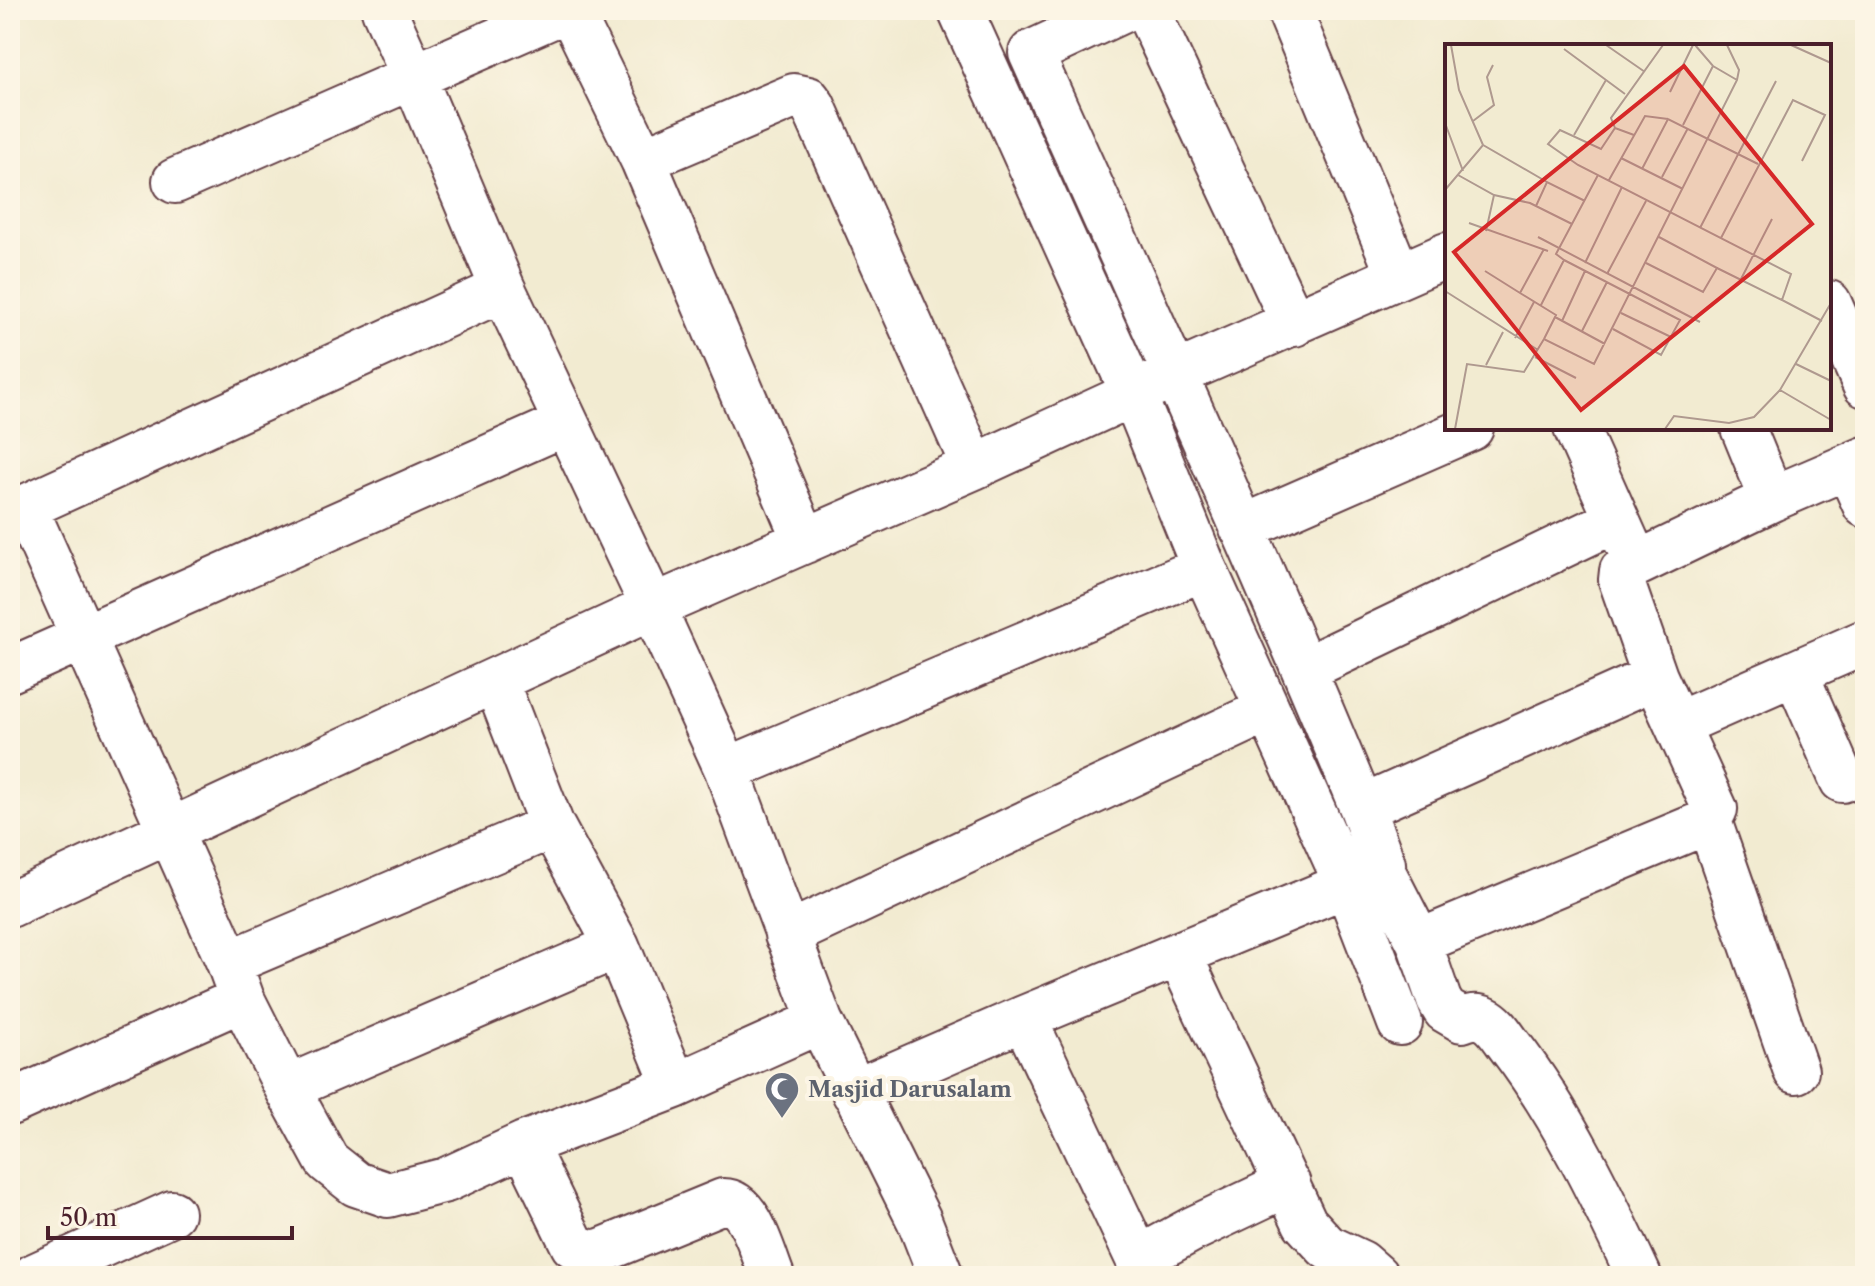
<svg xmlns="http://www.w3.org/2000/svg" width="1875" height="1286" font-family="'Libre Caslon Text',serif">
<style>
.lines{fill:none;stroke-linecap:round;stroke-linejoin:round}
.minor-casing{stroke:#633e44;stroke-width:48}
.minor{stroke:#fff;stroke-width:44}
.labels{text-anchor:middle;stroke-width:8;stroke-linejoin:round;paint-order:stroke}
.worship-label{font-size:22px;font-weight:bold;fill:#5b616d;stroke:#fcf5e5;text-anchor:start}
.inset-road{fill:none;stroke:#af998f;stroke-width:2}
.view{fill:#d62828;fill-opacity:0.15;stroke:#d62828;stroke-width:4}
.inset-edge{fill:none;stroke:#4a1f2b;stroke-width:4}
</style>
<rect width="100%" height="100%" fill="#fcf5e5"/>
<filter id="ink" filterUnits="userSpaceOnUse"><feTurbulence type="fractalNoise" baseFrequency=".0125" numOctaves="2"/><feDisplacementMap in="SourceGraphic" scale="16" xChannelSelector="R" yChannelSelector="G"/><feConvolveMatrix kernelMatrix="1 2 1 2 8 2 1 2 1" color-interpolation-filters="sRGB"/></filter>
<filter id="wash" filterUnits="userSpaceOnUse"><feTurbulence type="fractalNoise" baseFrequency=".006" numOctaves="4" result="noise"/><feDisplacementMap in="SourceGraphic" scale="32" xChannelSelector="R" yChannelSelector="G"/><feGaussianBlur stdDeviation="1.8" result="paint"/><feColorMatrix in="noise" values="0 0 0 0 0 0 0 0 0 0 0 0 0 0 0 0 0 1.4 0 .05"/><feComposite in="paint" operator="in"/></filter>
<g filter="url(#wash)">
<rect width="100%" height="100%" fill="#f2ebd1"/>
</g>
<g filter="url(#ink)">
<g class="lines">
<!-- minor casing -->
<g class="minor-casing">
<path id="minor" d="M 384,10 L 414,77 L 503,289 L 653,607 L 727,770 L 820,1021 L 919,1220 L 941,1276
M 570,10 L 643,160
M 960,10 L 1134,395 L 1204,568 L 1346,883 L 1400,1023
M 1123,10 L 1031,53 C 1144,304 1257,554 1362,808
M 1147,10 L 1294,324
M 1289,10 L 1399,276
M 175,181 L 566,10
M 1829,303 L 1865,385
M 1576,428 L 1629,547
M 1743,428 L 1772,499 L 1865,459
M 1848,467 L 1865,505
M 25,507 L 229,963 L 242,999 L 287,1088 L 617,946
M 10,514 L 503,289
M 1242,528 L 1471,428
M 805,541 L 643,160 L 794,96 L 808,99 L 813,106 L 974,467
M 1305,669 L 1616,520
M 10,670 L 566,423
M 1796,674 L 1842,780
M 496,682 L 552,826 L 617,946 L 675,1086
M 1678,724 L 1865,642
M 727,770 L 1204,568
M 1709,821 L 1796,1071
M 1381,868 L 1419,942 L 1439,1000 L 1445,1010 L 1462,1020 C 1470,1017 1477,1015 1485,1019 C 1496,1024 1503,1037 1510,1046 C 1562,1113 1603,1199 1639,1276
M 10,905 L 653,607 L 974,467 L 1176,374 L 1447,255
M 787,935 L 1268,710
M 1419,942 L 1709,821 L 1715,809 L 1655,677 L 1621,580 L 1622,571 L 1772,499
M 1179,954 L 1305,1223 L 1327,1247 L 1361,1263 L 1376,1276
M 229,963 L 552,826
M 1024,1018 L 1138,1259 L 1193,1229 L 1288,1184
M 287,1088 L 327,1161 L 356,1184 L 388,1195 L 446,1180 L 524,1144 L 675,1086 L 820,1021
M 854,1092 L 1024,1018 L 1377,872 L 1383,864 L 1362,808 L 1655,677
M 10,1103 L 242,999
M 524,1144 L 573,1245 L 590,1253 L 601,1251 L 723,1201 C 750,1200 763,1254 772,1276
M 34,1276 L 172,1213"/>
</g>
<!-- minor -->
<use href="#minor" class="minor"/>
</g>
</g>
<!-- icons -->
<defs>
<g id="mosque-pin" transform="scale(1.8)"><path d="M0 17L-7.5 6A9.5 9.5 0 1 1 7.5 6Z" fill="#6b7280" stroke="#fcf5e5"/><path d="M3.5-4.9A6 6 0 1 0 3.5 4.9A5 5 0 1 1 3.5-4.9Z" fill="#fff"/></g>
</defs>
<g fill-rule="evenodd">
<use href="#mosque-pin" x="782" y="1089"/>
</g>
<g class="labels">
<!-- worship labels -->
<g class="worship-label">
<text x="808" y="1097">Masjid Darusalam</text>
</g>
</g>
<!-- overview -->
<g transform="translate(1445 44)">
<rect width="386" height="386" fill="#f2ebd1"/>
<path class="inset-road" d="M 6,1 L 14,46 L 38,101M 161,1 L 200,28M 250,1 L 268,22 L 292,36M 346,1 L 386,19M 119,5 L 180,50M 225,48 L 248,1M 28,77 L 49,61 L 42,33 L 48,21M 0,79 L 18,127M 238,81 L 268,22M 170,84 L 166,74 L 218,1M 129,91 L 161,36M 189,91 L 170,84 L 156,105 L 115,86 L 103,100 L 133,121 L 346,230 L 337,256 L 377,277M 176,114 L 238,145M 197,125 L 223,75 L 313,120M 13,131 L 49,151 L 85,159 L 127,180M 217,133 L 243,84M 164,136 L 200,72 L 223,75M 0,146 L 38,101 L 102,138M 91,162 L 102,138 L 140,157M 24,179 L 103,207M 255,184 L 331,37M 41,187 L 49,151M 93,193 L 255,278M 276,194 L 348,56 L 380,71 L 357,117M 99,205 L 75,249 L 111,271 L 99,295M 119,216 L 235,276 L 216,311 L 168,285M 140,219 L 177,143M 201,219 L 258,248 L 272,224 L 214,193M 272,224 L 337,256M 40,227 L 75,249M 162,230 L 201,157M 296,235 L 327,175M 0,247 L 93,306M 96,261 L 119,216 L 111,210 L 153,131M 176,269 L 226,293M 110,273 L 160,300M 117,277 L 140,227M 137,287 L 162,238M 70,294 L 89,258M 90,313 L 131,334M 351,320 L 386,337M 41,321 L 58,288M 335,346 L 386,376M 10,385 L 22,320 L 79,328 L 99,295 L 149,320 L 292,36 L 294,26 L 282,1M 220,385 L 229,372 L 284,379 L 309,373 L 335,346 L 386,259"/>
<path class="view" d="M 239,22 L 367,180 L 136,366 L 9,208 Z"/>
<rect width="386" height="386" class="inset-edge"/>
</g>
<!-- margin -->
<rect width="1875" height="1286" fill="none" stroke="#fcf5e5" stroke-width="40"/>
<!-- scale -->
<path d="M48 1226v12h244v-12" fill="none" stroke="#4a1f2b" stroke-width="4"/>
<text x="60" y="1226" font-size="24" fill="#4a1f2b" stroke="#fcf5e5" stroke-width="6" paint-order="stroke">50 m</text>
</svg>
